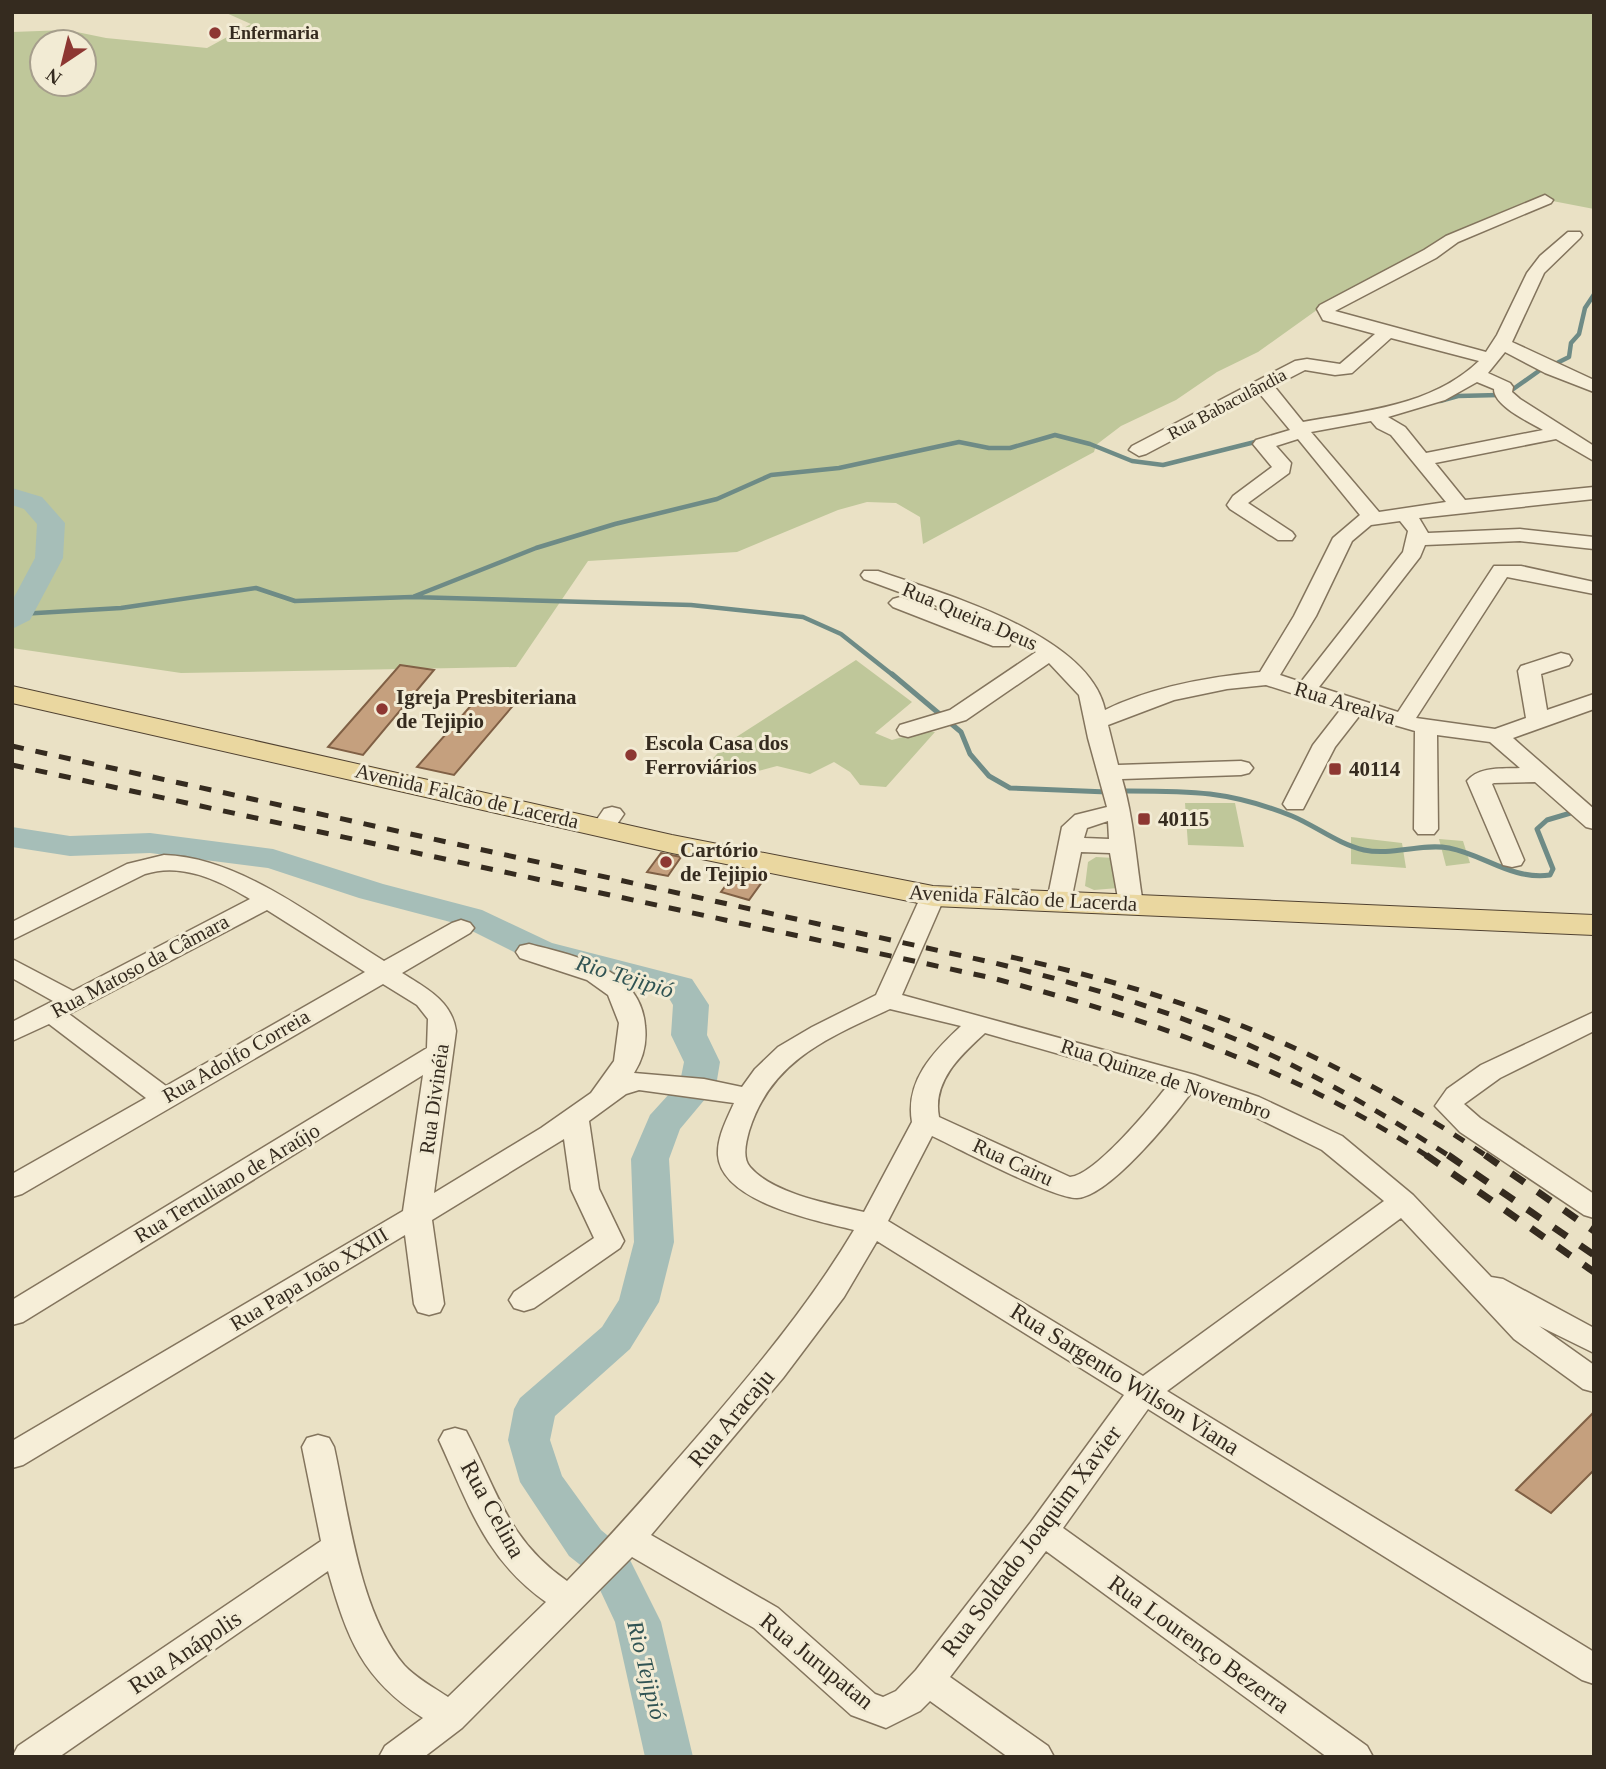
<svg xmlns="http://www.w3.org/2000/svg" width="1606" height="1769" font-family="'Times New Roman',serif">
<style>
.green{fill:#bfc79a;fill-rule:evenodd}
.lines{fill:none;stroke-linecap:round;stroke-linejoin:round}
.stream-far2{stroke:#6e8b86;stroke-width:3.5}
.stream-far1{stroke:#6e8b86;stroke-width:4.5}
.stream{stroke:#6e8b86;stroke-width:5}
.river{fill:#a6beb8;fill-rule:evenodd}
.building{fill:#c5a07e;stroke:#806045;stroke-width:2}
.minor-casing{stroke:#83745d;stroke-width:3}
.major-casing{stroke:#514231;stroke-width:2}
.minor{fill:#f6eed8;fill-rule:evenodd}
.major{fill:#ead7a0;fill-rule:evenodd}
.rail-far1{stroke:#352b1f;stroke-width:5;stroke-dasharray:12 12;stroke-linecap:butt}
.rail{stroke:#352b1f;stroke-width:7;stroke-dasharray:16 16;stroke-linecap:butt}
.poi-dot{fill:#8d3732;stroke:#f2ebd4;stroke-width:2.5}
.labels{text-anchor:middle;stroke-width:6;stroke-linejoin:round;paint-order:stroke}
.far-poi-label{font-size:18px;font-weight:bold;fill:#352b1f;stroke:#f2ebd4;text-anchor:start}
.far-street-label{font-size:18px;fill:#352b1f;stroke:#f2ebd4}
.street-label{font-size:21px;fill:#352b1f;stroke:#f2ebd4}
.poi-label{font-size:21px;font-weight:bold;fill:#352b1f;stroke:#f2ebd4;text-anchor:start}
.water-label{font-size:23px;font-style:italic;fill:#305353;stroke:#f2ebd4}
.near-street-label{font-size:24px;fill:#352b1f;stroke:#f2ebd4}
</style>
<rect width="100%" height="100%" fill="#eae1c5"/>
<!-- green -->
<path class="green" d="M 224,12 L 1594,12 L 1594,209 L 1537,198 L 1321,307 L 1258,352 L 1217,372 L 1176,400 L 1121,426 L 1096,445 L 1094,452 L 923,544 L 920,517 L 896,503 L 867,502 L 838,510 L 737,552 L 588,561 L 516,667 L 181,673 L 12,648 L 12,32 L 67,30 L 106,38 L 207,48 L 251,24 ZM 42,42 L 84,42 L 84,84 L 42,84 Z
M 856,660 L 912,702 L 875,733 L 892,740 L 924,731 L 935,732 L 886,787 L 860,785 L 850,772 L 834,762 L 810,774 L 777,766 L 739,776 L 705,767 L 727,743 Z
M 1185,803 L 1235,803 L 1244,847 L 1188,845 Z
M 1351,837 L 1402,843 L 1406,868 L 1351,864 Z
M 1439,839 L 1463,841 L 1470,863 L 1446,866 Z
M 1096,857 L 1114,858 L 1118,888 L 1094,890 L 1085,886 L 1088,862 Z"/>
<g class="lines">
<!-- stream-far2 -->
<path class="stream-far2" d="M 1593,298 L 1594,291"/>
<!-- stream-far1 -->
<path class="stream-far1" d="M 1553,365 L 1569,357 L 1571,343 L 1579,334 L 1585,308 L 1593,296
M 1509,392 L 1543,368
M 1440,401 L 1458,396 L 1499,395
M 415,596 L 536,548 L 615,524 L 717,499 L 771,475 L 839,468 L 959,442 L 989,448 L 1010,448 L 1055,435 L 1090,444 L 1132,461 L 1163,465 L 1259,441
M 20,614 L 121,608 L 256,588 L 295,601 L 412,597 L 691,605 L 803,617 L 841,634 L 894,676"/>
<!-- stream -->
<path class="stream" d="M 892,674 L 961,732 L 970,754 L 989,776 L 1010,788 L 1107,792
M 1120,791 C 1188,791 1227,790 1292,816 C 1316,826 1338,844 1364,850 C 1392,856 1421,843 1449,848 C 1485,855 1511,880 1550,875 L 1553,869 L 1537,829 L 1547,820 L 1574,812"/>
<!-- river -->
<path class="river" d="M 12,488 L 42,497 L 65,523 L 63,558 L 30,620 L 12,629 L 12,601 L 35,558 L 37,524 L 24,509 L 12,505 Z
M 12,827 L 70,836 L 150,833 L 273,849 L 383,884 L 482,910 L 552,943 L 692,979 L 709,1005 L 707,1035 L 720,1062 L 716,1086 L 680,1129 L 669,1159 L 674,1242 L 659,1302 L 630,1349 L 555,1416 L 550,1440 L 562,1476 L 601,1530 L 625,1550 L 661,1622 L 693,1757 L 645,1757 L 615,1622 L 593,1575 L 569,1556 L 520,1482 L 508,1440 L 514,1409 L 520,1398 L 602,1327 L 619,1300 L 634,1242 L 631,1159 L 650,1115 L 680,1082 L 684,1062 L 671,1035 L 673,1005 L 667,995 L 528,959 L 458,924 L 359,898 L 268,868 L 150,853 L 70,856 L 12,847 Z"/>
</g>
<!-- building -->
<path class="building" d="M 400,665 L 434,670 L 363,755 L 328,747 Z
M 481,694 L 517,701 L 454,775 L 417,767 Z
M 661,853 L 681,857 L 668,876 L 647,872 Z
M 738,869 L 767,875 L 749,900 L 721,892 Z
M 1594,1412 L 1594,1470 L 1551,1513 L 1516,1490 Z"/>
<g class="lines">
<!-- minor casing -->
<g class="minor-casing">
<path id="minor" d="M 1545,195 L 1553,200 L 1551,203 L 1458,242 L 1436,258 L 1335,311 L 1486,352 L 1497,335 L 1527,273 L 1540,256 L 1568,232 L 1580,232 L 1582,235 L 1580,238 L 1544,273 L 1512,342 L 1594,380 L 1594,392 L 1545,373 L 1505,352 L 1488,373 L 1510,383 L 1513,387 L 1512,392 L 1520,399 L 1594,446 L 1594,461 L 1556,439 L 1435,463 L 1465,500 L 1594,487 L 1594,499 L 1419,518 L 1428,533 L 1520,529 L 1594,537 L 1594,549 L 1520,541 L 1425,545 L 1420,557 L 1319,687 L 1398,712 L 1494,566 L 1521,566 L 1594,582 L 1594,594 L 1507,577 L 1416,718 L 1495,729 L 1526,718 L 1518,671 L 1521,666 L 1561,653 L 1569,655 L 1572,660 L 1569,665 L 1541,674 L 1547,710 L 1594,694 L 1594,709 L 1513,738 L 1594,809 L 1594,829 L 1586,827 L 1535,782 L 1494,783 L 1492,784 L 1524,860 L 1521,865 L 1512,867 L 1503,865 L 1467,781 C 1479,766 1503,769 1520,768 L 1490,742 L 1437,735 L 1438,829 L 1434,834 L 1418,834 L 1414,829 L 1415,731 L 1360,715 L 1335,747 L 1303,809 L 1287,809 L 1283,804 L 1313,745 L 1341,709 L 1266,685 L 1227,689 L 1174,700 L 1108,725 L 1118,765 L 1241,761 L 1249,763 L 1253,768 L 1249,773 L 1241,775 L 1122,779 C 1134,819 1136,862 1143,904 L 1140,909 L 1131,912 L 1122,909 L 1119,904 L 1110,853 L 1081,852 L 1071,901 L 1068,906 L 1059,908 L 1050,906 L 1047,901 L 1062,827 L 1075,815 L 1107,807 L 1088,738 L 1079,695 L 1049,663 L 966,720 L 908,737 L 900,735 L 897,730 L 900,725 L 950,710 L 1036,652 L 1009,637 L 1012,641 L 1009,646 L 993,646 L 893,607 L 889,603 L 893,599 L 900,597 L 1001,634 L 967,617 L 864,579 L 861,575 L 864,571 L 878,571 C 943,594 1089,634 1105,710 C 1152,687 1207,677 1260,672 L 1294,616 L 1333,538 L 1360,515 L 1298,439 L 1276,446 L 1291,463 L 1289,473 L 1248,503 L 1292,532 L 1295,536 L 1292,540 L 1278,540 L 1230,509 L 1227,505 L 1233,496 L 1272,467 L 1253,444 L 1256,440 L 1290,430 L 1260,394 L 1146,454 L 1139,456 L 1129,450 L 1132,446 L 1295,361 L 1307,359 L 1340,364 L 1375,334 L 1323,320 L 1317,309 L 1320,305 L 1424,250 L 1446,236 ZM 1391,338 L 1479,361 C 1432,406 1364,411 1303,422 L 1274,386 L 1305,370 L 1335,375 L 1352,373 ZM 1477,382 L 1494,389 C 1494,406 1529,422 1543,430 L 1426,453 L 1405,427 L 1388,417 L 1445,400 ZM 1371,421 L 1377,428 L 1391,435 L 1446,502 L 1379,512 L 1311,432 ZM 1400,521 L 1408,531 L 1403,552 L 1301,682 L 1280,675 L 1316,616 L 1352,541 L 1371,525 ZM 1108,821 L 1109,839 L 1084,838 L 1087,828 Z
M 612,807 L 620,809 L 624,814 L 611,833 L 595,833 L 591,828 L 604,809 Z
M 164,855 C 241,857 320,922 384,961 L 452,923 L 461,920 L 470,923 L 474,928 L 470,933 L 402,973 C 426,988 452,1001 456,1031 L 434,1193 L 541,1128 L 591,1093 L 614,1061 L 619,1023 L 608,995 L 587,980 L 520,958 L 516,952 L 520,946 L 529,944 C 575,956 641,968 645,1026 C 647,1043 643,1059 634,1073 L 704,1079 L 742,1087 L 755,1069 L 778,1047 L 812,1027 L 876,995 L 921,896 L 924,891 L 933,889 L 942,891 L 945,896 L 902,995 L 1195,1075 L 1259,1097 L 1342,1136 L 1413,1195 L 1491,1277 L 1503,1279 L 1594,1328 L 1594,1353 L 1539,1326 L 1594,1365 L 1594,1392 L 1583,1389 L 1514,1339 L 1401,1218 L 1167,1391 L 1594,1652 L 1594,1684 L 1582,1680 L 1148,1409 L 1063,1528 L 1367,1746 L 1373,1757 L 1327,1757 L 1046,1551 L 950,1677 L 1048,1746 L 1054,1757 L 1008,1757 L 930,1701 L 920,1711 L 886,1728 L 851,1715 L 754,1628 L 632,1557 L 462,1728 L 424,1757 L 379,1757 L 385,1746 L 423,1718 C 362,1679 347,1638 328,1571 L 59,1757 L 12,1757 L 18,1746 L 321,1541 L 302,1447 L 307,1438 L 318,1435 L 329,1438 L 334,1447 C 349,1515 359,1611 404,1665 C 416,1678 433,1687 448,1697 L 546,1602 C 485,1559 469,1505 439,1440 L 444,1431 L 455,1428 L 466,1431 C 498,1492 507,1539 567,1581 C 614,1533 658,1482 703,1430 C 758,1366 811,1302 854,1230 C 817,1221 721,1202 718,1155 C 717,1137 727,1119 734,1103 L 639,1090 L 626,1094 L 589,1121 L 599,1189 L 624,1241 L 620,1248 L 534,1308 L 524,1311 L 514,1308 L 509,1300 L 514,1292 L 594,1238 L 571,1189 L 564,1139 L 432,1220 L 444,1304 L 440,1312 L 429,1315 L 418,1312 L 414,1304 L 405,1235 L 23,1465 L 12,1468 L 12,1441 L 403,1211 L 423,1075 L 23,1322 L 12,1325 L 12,1300 L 427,1048 L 428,1019 L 417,1005 L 383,984 L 22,1194 L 12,1197 L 12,1174 L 146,1098 L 49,1024 L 12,1041 L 12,1022 L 53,1001 L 12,978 L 12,959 L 73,991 L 250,899 C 219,880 181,862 145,874 L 12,940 L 12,922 L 127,864 ZM 267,910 L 365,972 L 166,1086 L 69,1014 ZM 890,1009 L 961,1026 C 933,1052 905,1081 912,1122 L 864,1212 C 831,1204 773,1194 750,1167 C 742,1158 746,1142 749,1131 C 771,1060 828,1038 890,1009 ZM 985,1033 L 1168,1085 C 1151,1107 1095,1175 1070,1177 L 939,1117 C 932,1081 961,1055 985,1033 ZM 1191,1093 L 1239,1109 L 1322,1150 L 1384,1201 L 1143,1376 L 888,1221 L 932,1136 C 960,1149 1052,1198 1077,1198 C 1109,1197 1172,1118 1191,1093 ZM 877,1241 L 1124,1395 L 1031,1522 L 916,1670 L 896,1691 L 883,1697 L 875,1694 L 778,1608 L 651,1535 L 783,1378 L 844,1297 Z
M 1594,1012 L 1594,1031 L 1500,1078 L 1464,1104 L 1480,1118 L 1594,1194 L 1594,1218 L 1584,1215 L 1460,1132 L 1435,1106 L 1447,1089 L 1481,1065 Z"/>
</g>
<!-- major casing -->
<g class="major-casing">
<path id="major" d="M 12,686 L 672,835 L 933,886 L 1594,915 L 1594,935 L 933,906 L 672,853 L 12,703 Z"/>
</g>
<!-- minor -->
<use href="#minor" class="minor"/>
<!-- major -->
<use href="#major" class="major"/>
<!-- rail-far1 -->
<path class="rail-far1" d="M 12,746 L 995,963 C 1076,983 1157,1007 1235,1039 C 1311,1071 1382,1113 1451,1157
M 12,765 L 992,978 C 1147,1018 1294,1069 1429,1157
M 1011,957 C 1190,996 1336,1054 1488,1157"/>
<!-- rail -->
<path class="rail" d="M 1426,1155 L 1594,1272
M 1448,1155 L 1594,1255
M 1485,1155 L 1594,1231"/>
</g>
<!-- markers -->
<g class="poi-dot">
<circle cx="215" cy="33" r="7"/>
<circle cx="382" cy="709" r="7"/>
<circle cx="631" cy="755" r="7"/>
<rect x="1328" y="762" width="14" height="14" rx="3.5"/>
<rect x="1137" y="812" width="14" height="14" rx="3.5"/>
<circle cx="666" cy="862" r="7"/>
</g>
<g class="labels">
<!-- far-poi labels -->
<g class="far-poi-label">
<text x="229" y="39">Enfermaria</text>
</g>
<!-- far-street labels -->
<g class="far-street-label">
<text transform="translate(1227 404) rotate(-28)" y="6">Rua Babaculândia</text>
</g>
<!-- street labels -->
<g class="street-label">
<text transform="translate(970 616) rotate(23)" y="7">Rua Queira Deus</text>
<text transform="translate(1345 703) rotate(17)" y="7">Rua Arealva</text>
<text transform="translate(467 796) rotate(13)" y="7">Avenida Falcão de Lacerda</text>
<text transform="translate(1023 898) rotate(3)" y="7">Avenida Falcão de Lacerda</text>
<text transform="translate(140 966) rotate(-28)" y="7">Rua Matoso da Câmara</text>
<text transform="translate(236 1056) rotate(-30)" y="7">Rua Adolfo Correia</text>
<text transform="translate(1166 1079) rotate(18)" y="7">Rua Quinze de Novembro</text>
<text transform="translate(434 1099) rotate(-82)" y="7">Rua Divinéia</text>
<text transform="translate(1013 1162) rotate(25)" y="7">Rua Cairu</text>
<text transform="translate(227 1183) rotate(-31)" y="7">Rua Tertuliano de Araújo</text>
<text transform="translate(309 1279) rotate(-31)" y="7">Rua Papa João XXIII</text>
</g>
<!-- poi labels -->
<g class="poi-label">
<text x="396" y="704">Igreja Presbiteriana<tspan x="396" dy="24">de Tejipio</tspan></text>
<text x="645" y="750">Escola Casa dos<tspan x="645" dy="24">Ferroviários</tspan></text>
<text x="1349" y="776">40114</text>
<text x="1158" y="826">40115</text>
<text x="680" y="857">Cartório<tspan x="680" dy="24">de Tejipio</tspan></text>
</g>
<!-- water labels -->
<g class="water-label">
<text transform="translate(625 976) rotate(17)" y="8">Rio Tejipió</text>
<text transform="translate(647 1670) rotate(76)" y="8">Rio Tejipió</text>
</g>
<!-- near-street labels -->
<g class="near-street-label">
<text transform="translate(1125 1379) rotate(32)" y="8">Rua Sargento Wilson Viana</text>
<text transform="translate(731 1418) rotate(-50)" y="8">Rua Aracaju</text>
<text transform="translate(493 1509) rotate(61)" y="8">Rua Celina</text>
<text transform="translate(1031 1541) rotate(-53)" y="8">Rua Soldado Joaquim Xavier</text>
<text transform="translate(1199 1644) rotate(36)" y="8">Rua Lourenço Bezerra</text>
<text transform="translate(185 1652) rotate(-34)" y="8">Rua Anápolis</text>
<text transform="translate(817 1661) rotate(39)" y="8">Rua Jurupatan</text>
</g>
</g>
<!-- border -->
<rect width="1606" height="1769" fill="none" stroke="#352b1f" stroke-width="28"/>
<!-- north arrow -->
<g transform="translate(63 63) rotate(215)"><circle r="33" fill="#f2ebd4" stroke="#a69e8c" stroke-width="2"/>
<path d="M0-5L12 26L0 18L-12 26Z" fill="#8d3732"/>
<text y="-10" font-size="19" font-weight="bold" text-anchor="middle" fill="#352b1f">N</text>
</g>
</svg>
